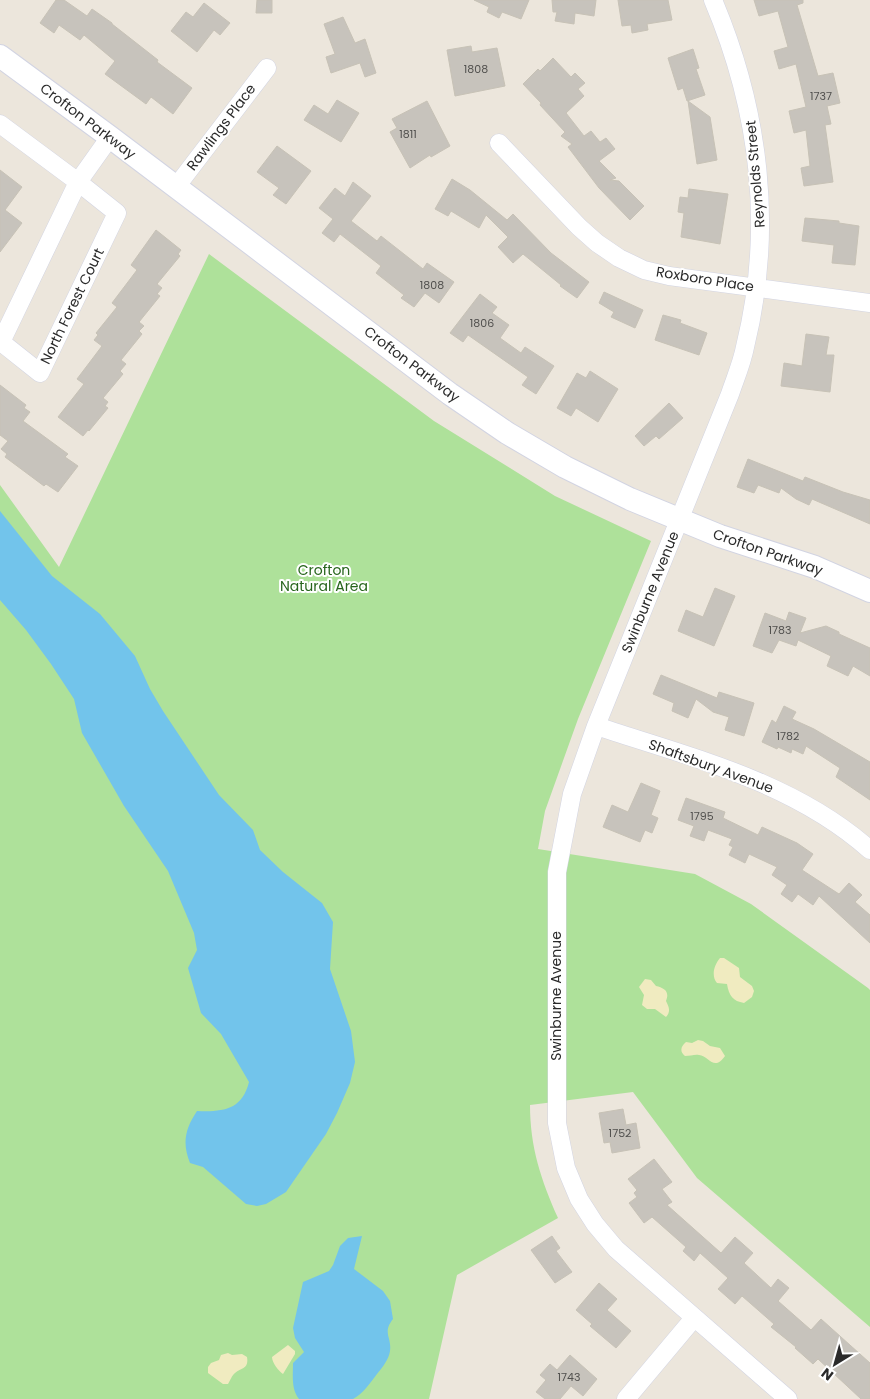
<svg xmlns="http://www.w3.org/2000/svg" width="870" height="1399" font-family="Poppins,sans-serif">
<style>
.green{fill:#aee19a}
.sand{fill:#f0ebc0}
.water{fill:#72c4eb}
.building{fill:#c7c3bc;stroke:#c7c2b6}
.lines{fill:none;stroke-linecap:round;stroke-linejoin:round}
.minor-casing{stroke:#d2d4e2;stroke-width:19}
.tertiary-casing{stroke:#d2d4e2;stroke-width:24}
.minor{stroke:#fff;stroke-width:18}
.tertiary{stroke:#fff;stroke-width:22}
.labels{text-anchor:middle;stroke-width:4;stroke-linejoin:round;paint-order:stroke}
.number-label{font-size:11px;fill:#51504e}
.street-label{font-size:14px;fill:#2a2a2a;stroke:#fff}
.park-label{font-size:14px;fill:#27651c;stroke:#fff}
</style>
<rect width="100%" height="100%" fill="#ece6dc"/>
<!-- green -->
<path class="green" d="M 209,254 L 434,421 L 555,496 L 651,541 L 578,719 L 545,811 L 538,849 L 695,874 L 751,904 L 868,988 L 870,990 L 870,1327 L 697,1178 L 633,1092 L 530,1105 C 530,1147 541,1180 558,1218 L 457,1275 L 429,1399 L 0,1399 L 0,485 L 59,567 Z"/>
<!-- sand -->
<path class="sand" d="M 720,958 L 724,958 L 739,968 L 740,977 L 752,986 L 754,991 L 752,997 L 744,1003 C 733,1001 729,996 727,984 L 717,983 C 711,976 714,965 720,958 Z
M 645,979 L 651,980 L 656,986 C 664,988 670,991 666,1001 C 669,1007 671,1011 666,1017 L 655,1009 L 647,1009 L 642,1005 L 644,995 L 639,987 Z
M 698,1040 L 703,1041 L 710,1046 L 720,1048 L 725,1056 C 714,1072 709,1056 699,1055 C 695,1054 690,1056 685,1056 C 680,1052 680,1047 686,1042 L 692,1043 Z
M 288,1345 L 295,1351 L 295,1354 L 283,1374 C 279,1371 272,1363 272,1357 Z
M 228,1353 L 232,1355 L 242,1354 L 247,1357 C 249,1369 242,1367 235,1373 C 232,1375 230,1381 228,1384 L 223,1384 L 208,1373 L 208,1367 L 211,1363 L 219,1360 L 221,1355 Z"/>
<!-- water -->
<path class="water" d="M 0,511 L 52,576 L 100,614 L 135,656 L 150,689 L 163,711 L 219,795 L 253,830 L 260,850 L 283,872 L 322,903 L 333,922 L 330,969 L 351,1031 L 355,1062 L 350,1083 L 337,1113 L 326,1134 L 286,1192 L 266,1204 L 257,1206 L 246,1204 L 203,1167 L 190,1163 C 182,1143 185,1129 197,1111 C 223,1112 242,1110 249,1082 L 221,1034 L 201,1013 L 188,968 L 197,950 L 194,933 L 168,871 L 124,806 L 82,733 L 74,699 L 51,664 L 26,630 L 0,600 Z
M 362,1236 L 354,1269 L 383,1291 L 390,1301 L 393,1319 C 382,1333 392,1337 390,1351 C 389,1359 382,1368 377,1374 C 370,1383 363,1394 353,1399 C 346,1399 309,1399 299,1399 C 291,1389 293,1375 293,1363 L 304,1352 L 295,1338 L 293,1328 L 303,1282 L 329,1271 L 333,1265 L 340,1246 L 348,1238 Z"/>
<!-- building -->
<path class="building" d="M 56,0 L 64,0 L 87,16 L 92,9 L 112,23 L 112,24 L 158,60 L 157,62 L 192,88 L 173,114 L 151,97 L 146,104 L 105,74 L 115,61 L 84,35 L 80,40 L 59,25 L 54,33 L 40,23 Z
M 257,0 L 272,0 L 272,13 L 256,13 Z
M 474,0 L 529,0 L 521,19 L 502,12 L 499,18 L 487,12 L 489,7 Z
M 552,0 L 596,0 L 594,16 L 575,13 L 574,24 L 555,21 L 557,12 L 553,12 Z
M 618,0 L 668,0 L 672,20 L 647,24 L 648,30 L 632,33 L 631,25 L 622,26 Z
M 754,0 L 803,0 L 803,3 L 797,5 L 818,76 L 833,73 L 840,103 L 827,106 L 831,124 L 825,125 L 833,182 L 804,186 L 801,168 L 810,166 L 806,130 L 794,133 L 789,111 L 806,107 L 796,64 L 779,69 L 774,51 L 788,47 L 778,11 L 759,16 Z
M 204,3 L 230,23 L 220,35 L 214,30 L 197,52 L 171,31 L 186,12 L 193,17 Z
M 343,17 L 355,43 L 365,39 L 376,73 L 365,77 L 360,63 L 331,73 L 326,57 L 335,54 L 324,24 Z
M 471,46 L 472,52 L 497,48 L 505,86 L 455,96 L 447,50 Z
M 693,49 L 699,68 L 696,69 L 705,95 L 687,101 L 683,88 L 678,90 L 668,58 Z
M 553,58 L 571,77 L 575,73 L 585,83 L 578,89 L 584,96 L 566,113 L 584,136 L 591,131 L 600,142 L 606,138 L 615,149 L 599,161 L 616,178 L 610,180 L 619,181 L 644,206 L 630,220 L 599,188 L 568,147 L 572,144 L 561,136 L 565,132 L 540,105 L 541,103 L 523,84 L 538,69 L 540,71 Z
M 337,100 L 359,113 L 341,142 L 304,120 L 314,105 L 328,114 Z
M 427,101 L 450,146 L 431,157 L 430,155 L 410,168 L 390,132 L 397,128 L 392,119 Z
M 688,101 L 710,117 L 717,160 L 697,164 Z
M 277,146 L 311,171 L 286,204 L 273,195 L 279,188 L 257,172 Z
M 0,170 L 22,187 L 5,210 L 22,223 L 0,252 Z
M 452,179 L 470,190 L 507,220 L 513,214 L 551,253 L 589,282 L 577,298 L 560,286 L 561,285 L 523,254 L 513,263 L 498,247 L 508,237 L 486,215 L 479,228 L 451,211 L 448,216 L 435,209 Z
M 353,182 L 371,196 L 351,221 L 377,241 L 381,236 L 423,269 L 427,263 L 454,282 L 439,303 L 425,293 L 414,307 L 401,298 L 404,295 L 376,273 L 381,266 L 340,234 L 334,242 L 322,233 L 333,219 L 319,208 L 335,188 L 345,196 Z
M 689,189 L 728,194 L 720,244 L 681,237 L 684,213 L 678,212 L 680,197 L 688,198 Z
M 805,218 L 839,221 L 839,223 L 859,226 L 855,265 L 832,263 L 834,245 L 802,241 Z
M 156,230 L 181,250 L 178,254 L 180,256 L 157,284 L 162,288 L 157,294 L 160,296 L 139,322 L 144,326 L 139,331 L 142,334 L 121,360 L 126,364 L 120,371 L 123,374 L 103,398 L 108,402 L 105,406 L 108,408 L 89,431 L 88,430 L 83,436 L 58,417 L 84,384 L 77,379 L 102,346 L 94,340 L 98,335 L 96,333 L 117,307 L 112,303 L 137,270 L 131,265 Z
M 604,292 L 643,310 L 635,328 L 611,317 L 614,312 L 599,303 Z
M 480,294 L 497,307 L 492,313 L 509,325 L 500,338 L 521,353 L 525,347 L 554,366 L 536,394 L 522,385 L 528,377 L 468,335 L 463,342 L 450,333 Z
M 663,315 L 681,320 L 680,323 L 707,333 L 699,355 L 655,340 Z
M 806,334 L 829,337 L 826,355 L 834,355 L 830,392 L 781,386 L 784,363 L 802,366 Z
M 590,371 L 618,389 L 598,422 L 576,408 L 571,416 L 557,408 L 577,373 L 586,378 Z
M 0,385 L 26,405 L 24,408 L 30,412 L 23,421 L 68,454 L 65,457 L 78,466 L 58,492 L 46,484 L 44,486 L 5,457 L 7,454 L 1,449 L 8,441 L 0,435 Z
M 669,403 L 683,418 L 659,439 L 656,436 L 644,446 L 635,436 Z
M 748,459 L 803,481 L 805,477 L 843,492 L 870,500 L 870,524 L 812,499 L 809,505 L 796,499 L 781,488 L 779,493 L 758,485 L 754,493 L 737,487 Z
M 715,588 L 735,596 L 714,646 L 678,631 L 686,610 L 703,617 Z
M 789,612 L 806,618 L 800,633 L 826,626 L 839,632 L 839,634 L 870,648 L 870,676 L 853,666 L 848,676 L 827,666 L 831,656 L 798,640 L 796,646 L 779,640 L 772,653 L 753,646 L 765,613 L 786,621 Z
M 661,675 L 717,698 L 719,692 L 754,703 L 744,736 L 725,730 L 729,717 L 713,712 L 696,699 L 688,718 L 672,711 L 674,703 L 653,694 Z
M 784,706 L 796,712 L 792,719 L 814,729 L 870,762 L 870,800 L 836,777 L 840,768 L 806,746 L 803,754 L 792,749 L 791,753 L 778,747 L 777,749 L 762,742 L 772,720 L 776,723 Z
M 641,783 L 660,791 L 651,815 L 658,818 L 652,833 L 645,830 L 640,842 L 603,827 L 612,805 L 628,812 Z
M 686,798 L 725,812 L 723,818 L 758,835 L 762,827 L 797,843 L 813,854 L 802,870 L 839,894 L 849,883 L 862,895 L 855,902 L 870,915 L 870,943 L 819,896 L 813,905 L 798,894 L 792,902 L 781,894 L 787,885 L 772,875 L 777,867 L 749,854 L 745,863 L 729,855 L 733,847 L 729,845 L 732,839 L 708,830 L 704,841 L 690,836 L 694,826 L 678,820 Z
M 623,1109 L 626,1125 L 636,1123 L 640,1148 L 612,1153 L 610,1142 L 604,1143 L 599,1113 Z
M 654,1159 L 672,1182 L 662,1189 L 672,1202 L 667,1205 L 721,1253 L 735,1237 L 753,1253 L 744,1263 L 771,1288 L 778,1279 L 789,1288 L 778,1301 L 811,1330 L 821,1319 L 870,1363 L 870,1399 L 861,1399 L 818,1359 L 813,1364 L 795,1348 L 796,1347 L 771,1327 L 774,1324 L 742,1296 L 735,1304 L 718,1289 L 728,1278 L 700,1253 L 694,1261 L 683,1251 L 686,1247 L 652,1217 L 644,1223 L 629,1203 L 637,1197 L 634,1193 L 637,1190 L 628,1179 Z
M 552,1236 L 560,1248 L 556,1251 L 572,1272 L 555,1283 L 531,1250 Z
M 599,1283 L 617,1299 L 607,1310 L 631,1331 L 616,1348 L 590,1326 L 592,1324 L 576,1310 Z
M 570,1355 L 597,1379 L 583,1396 L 571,1386 L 560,1399 L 545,1399 L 536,1392 L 546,1380 L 540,1375 L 550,1364 L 557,1370 Z"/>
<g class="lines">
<!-- minor casing -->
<g class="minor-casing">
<path id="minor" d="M 713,0 C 760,111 774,229 745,347 C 742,363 735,379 730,394 L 596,726 L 572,794 L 557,872 L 557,1123 L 566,1168 L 579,1199 L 595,1224 L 616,1249 L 788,1399
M 0,124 L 78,182 L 117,213 L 40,373 L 1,342 L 78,182 L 110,137
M 499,143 L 579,227 L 597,243 L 619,258 L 644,270 L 669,276 L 870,303
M 176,187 L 267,68
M 596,726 C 690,757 794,782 870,850
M 626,1399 L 694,1318"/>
</g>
<!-- tertiary casing -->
<g class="tertiary-casing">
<path id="tertiary" d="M 0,56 L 110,137 L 450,394 L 507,433 L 565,467 L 630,499 L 720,536 L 815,567 L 870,591"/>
</g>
<!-- minor -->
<use href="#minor" class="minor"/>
<!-- tertiary -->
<use href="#tertiary" class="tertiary"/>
</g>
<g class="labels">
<!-- number labels -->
<g class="number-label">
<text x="476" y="73">1808</text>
<text x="821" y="100">1737</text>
<text x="408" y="138">1811</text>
<text x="432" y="289">1808</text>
<text x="482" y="327">1806</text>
<text x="780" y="634">1783</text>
<text x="788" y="740">1782</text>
<text x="702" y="820">1795</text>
<text x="620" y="1137">1752</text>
<text x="569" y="1381">1743</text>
</g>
<!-- street labels -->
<g class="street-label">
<text transform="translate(88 121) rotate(37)" y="5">Crofton Parkway</text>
<text transform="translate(221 127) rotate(-53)" y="5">Rawlings Place</text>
<text transform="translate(755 174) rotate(-95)" y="5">Reynolds Street</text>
<text transform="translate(705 279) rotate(9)" y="5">Roxboro Place</text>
<text transform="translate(72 306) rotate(-64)" y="5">North Forest Court</text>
<text transform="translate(412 364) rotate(37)" y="5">Crofton Parkway</text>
<text transform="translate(768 552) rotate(19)" y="5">Crofton Parkway</text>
<text transform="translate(650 592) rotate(-68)" y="5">Swinburne Avenue</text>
<text transform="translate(711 766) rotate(20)" y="5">Shaftsbury Avenue</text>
<text transform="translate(556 996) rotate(-90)" y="5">Swinburne Avenue</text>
</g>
<!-- park labels -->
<g class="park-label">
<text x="324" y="575">Crofton<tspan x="324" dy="16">Natural Area</tspan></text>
</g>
</g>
<!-- north arrow -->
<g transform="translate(835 1364) rotate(217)" stroke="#ffffff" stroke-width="4" paint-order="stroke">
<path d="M0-4L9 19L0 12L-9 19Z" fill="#2a2a2a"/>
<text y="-8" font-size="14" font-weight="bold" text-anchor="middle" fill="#2a2a2a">N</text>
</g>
</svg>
